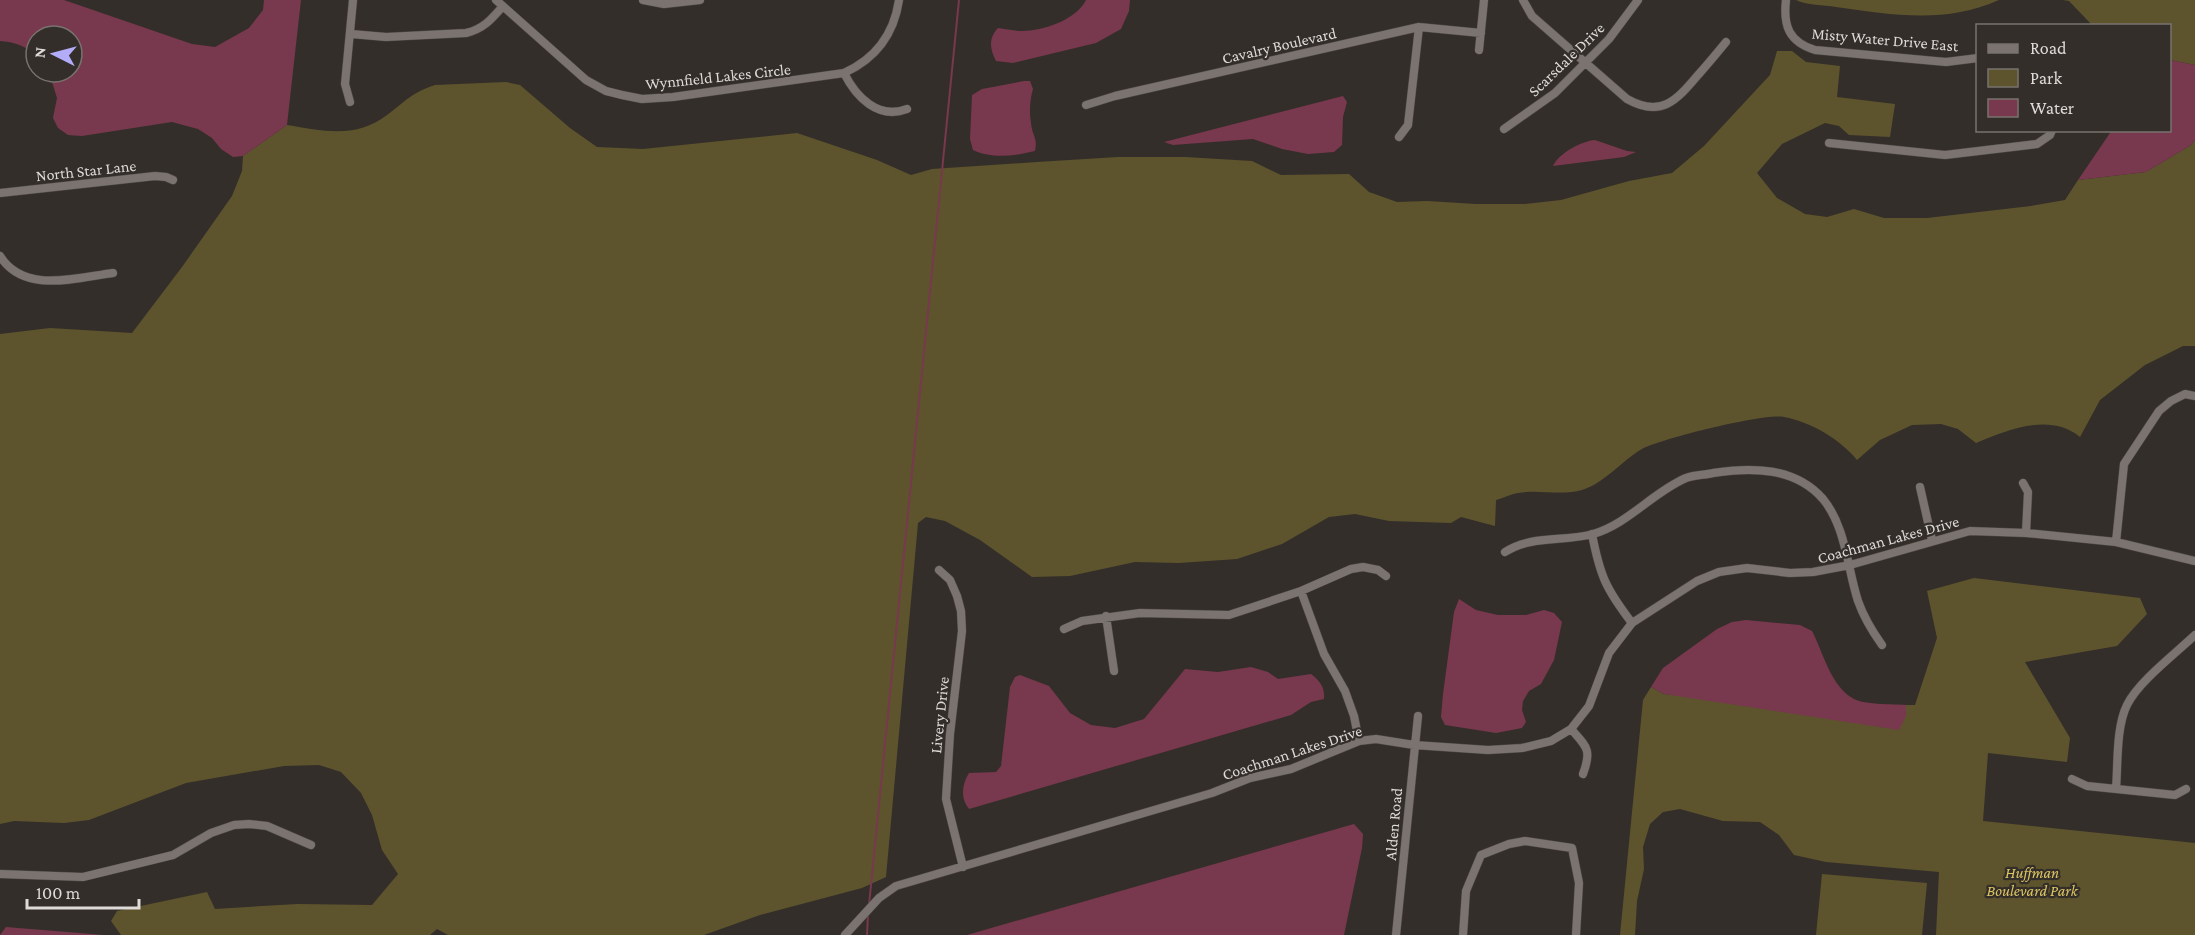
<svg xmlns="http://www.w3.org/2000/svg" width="2195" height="935" font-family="'Crimson Pro',serif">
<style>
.green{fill:#5d542d}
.water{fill:#78384e}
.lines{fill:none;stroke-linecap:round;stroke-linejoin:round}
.stream{stroke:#78384e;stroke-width:2}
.minor-casing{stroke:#4e4946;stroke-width:9}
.minor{stroke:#7a736f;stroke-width:8}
.labels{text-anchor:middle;stroke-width:4.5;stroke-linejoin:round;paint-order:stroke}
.street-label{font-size:16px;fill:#dedad8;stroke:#342e2a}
.park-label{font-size:16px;font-style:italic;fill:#dcc662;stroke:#342e2a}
</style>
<rect width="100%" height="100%" fill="#342e2a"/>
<!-- green -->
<path class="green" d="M 1796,0 L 1999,0 C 1946,24 1892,15 1836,7 C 1824,5 1806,5 1796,0 Z
M 2063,0 L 2195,0 L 2195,65 L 2170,60 L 2170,26 L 2092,25 L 2069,1 Z
M 1777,51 L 1792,51 L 1806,62 L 1840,66 L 1837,97 L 1895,104 L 1890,137 L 1849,135 L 1839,126 L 1825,123 L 1782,144 L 1757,173 L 1777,198 L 1805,214 L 1827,217 L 1854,209 L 1884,218 L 1927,218 L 2031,206 L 2065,200 L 2078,180 L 2146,172 L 2191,145 L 2195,140 L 2195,346 L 2183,346 L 2145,365 L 2100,400 L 2080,437 C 2050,412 2007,430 1976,443 L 1958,429 L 1941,424 L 1912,425 L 1880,440 L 1857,460 C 1840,439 1811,422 1784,417 C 1763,413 1661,439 1642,449 C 1621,461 1605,483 1582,490 C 1561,496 1539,489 1518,493 C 1511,494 1503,498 1496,500 L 1495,526 L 1461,517 L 1451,523 L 1389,521 L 1355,514 L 1329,517 L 1282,544 L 1237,559 L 1179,563 L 1135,562 L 1070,576 L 1032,577 L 980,540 L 945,521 L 926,517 L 918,523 L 886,877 L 862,888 L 760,915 L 704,935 L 448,935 L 437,929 L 430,935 L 121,935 L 111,921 L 117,911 L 207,892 L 215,909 L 297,904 L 372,905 L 398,874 L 382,850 L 372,815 L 361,793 L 341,772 L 319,765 L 284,766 L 186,783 L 89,820 L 64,823 L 14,821 L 0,824 L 0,334 L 50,328 L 132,333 L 182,267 L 232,196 L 242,171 L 243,156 L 287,125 C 323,131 356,139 387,115 C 406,101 411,93 435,85 L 506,82 L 520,85 L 570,128 L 597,147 L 643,149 L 797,133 L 877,160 L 911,175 L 932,169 L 1037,162 L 1118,157 L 1185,157 L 1252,161 L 1281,175 L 1349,174 L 1369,192 L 1397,202 L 1427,201 L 1476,204 L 1525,204 L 1561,200 L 1629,181 L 1672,173 L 1704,146 L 1770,75 Z
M 1974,578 L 2140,598 L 2147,614 L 2117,646 L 2025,662 L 2070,738 L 2067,762 L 1988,753 L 1983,821 L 2195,843 L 2195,935 L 1936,935 L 1939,872 L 1826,862 L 1794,855 L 1779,835 L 1760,822 L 1723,821 L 1680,809 L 1663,812 L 1650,824 L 1643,847 L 1644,869 L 1637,901 L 1635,935 L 1620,935 L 1643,700 L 1651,687 L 1664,694 L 1906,716 L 1906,705 L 1915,705 L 1937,638 L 1927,591 Z
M 1822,874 L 1927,883 L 1922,935 L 1816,935 Z"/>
<!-- water -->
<path class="water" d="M 0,0 L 64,0 L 192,44 L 215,47 L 249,28 L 263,10 L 264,0 L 301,0 L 287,125 L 243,156 L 233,157 L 221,149 L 212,138 L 198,129 L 172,122 L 82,136 L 68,135 L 58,128 L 53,118 L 57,98 L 49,72 L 72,72 L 72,36 L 36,36 L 36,55 C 26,46 14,42 0,41 Z
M 1086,0 L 1130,0 L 1129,11 L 1121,29 L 1096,43 L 1013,63 L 996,61 C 990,49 988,39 998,28 C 1006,29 1014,31 1022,31 C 1043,31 1076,20 1086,0 Z
M 2170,60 L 2195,65 L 2195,140 L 2191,145 L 2146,172 L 2078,180 L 2110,133 L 2110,131 L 2170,130 Z
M 1024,81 L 1030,81 L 1033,89 C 1030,99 1029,112 1031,123 C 1032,136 1038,137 1035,151 C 1015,156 992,159 973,150 L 970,139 L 972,95 L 982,89 Z
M 1343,96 L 1347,102 L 1343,117 L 1342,145 L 1334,152 L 1308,154 L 1282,149 L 1253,139 L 1173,145 L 1164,142 Z
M 1595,140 L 1627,151 L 1636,152 L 1624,157 L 1553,166 C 1559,153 1582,141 1595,140 Z
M 1459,599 L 1476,610 L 1498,615 L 1526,615 L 1544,610 L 1554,613 L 1562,622 L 1554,660 L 1541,684 L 1529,691 L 1523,701 L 1522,710 L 1526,722 L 1522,728 L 1496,733 L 1445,725 L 1441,717 L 1443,694 L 1454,612 Z
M 1746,620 L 1800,625 L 1812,631 C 1823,652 1831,687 1854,699 C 1866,705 1892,704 1906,705 L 1906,716 L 1899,730 L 1664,694 L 1651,687 L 1663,668 L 1717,629 L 1732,622 Z
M 1251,667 L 1268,672 L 1278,679 L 1311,674 C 1320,681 1325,687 1324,699 L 1311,702 L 1291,715 L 969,809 C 960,798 962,784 969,773 L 996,772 L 1001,766 L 1010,687 L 1015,677 L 1020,675 L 1049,686 L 1070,713 L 1091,725 L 1115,728 L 1144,719 L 1185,669 L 1218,672 Z
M 1354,824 L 1363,834 L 1362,848 L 1344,935 L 967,935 Z
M 6,927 L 104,935 L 105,935 L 0,935 Z"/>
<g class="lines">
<!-- stream -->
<path class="stream" d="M 869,905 L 959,0
M 867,935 L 868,914"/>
<!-- minor casing -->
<g class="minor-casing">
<path id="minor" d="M 496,0 L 586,80 L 606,91 L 622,95 L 642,99 L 673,97 L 844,73 C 875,59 894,34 899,0
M 643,0 L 664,4 L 700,0
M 1523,0 L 1532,16 L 1627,99 C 1661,118 1676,101 1698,75 C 1708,64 1717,53 1726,42
M 1786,0 C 1783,26 1789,42 1815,50 L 1946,62 L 1978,58
M 351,34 L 386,37 L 466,33 C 483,29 491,20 503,6
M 1479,50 L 1484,0
M 844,73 C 856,97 878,120 907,109
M 350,102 L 345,84 L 353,0
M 1086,105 L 1115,96 L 1419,27 L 1481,33
M 1504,129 L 1555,93 L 1609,39 L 1638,0
M 1399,137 L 1408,125 L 1419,27
M 1829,143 L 1945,155 L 2037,144 L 2050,135 L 2052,130
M 0,193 L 155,176 L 166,177 L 173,180
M 0,256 C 24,294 75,278 113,273
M 2023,483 L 2028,492 L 2026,533
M 1920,487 L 1932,540
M 1592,534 C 1600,576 1606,589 1632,623
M 2116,542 L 2124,464 L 2159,411 L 2171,401 L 2185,394 L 2195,396
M 1505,552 C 1531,535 1563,542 1593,534 C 1628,524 1653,492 1686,478 C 1694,475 1705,475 1713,473 C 1752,467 1795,467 1823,499 C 1846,527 1847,567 1858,601 C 1864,618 1872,631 1882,645
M 939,570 L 950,580 L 957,596 L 961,611 L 962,631 L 950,734 L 946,799 L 963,867
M 1301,591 L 1324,654 L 1345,691 L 1354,716 L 1359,741
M 1106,616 L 1114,671
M 1064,629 L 1082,621 L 1140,613 L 1229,615 L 1301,591 L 1351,569 L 1363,567 L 1378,570 L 1386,576
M 1571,729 C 1587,747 1592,750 1583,774
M 2072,779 L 2087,786 L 2175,795 L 2186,789
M 2116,789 C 2118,764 2116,727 2127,705 C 2138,682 2175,654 2195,635
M 0,874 L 83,877 L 173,855 L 211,833 L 234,825 L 249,824 L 267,826 L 311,845
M 845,935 L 879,898 L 896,886 L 1212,793 L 1250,778 L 1291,769 L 1359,741 L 1376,739 L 1414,745 L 1488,750 L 1522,748 L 1551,741 L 1571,729 L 1589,706 L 1609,653 L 1632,623 L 1697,581 L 1719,572 L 1747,568 L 1790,573 L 1813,572 L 1850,565 L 1970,531 L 2026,533 L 2116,542 L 2195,561
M 1396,935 L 1418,716
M 1463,935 L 1466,891 L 1481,855 L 1509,844 L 1525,841 L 1572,848 L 1579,883 L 1576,935"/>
</g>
<!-- minor -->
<use href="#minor" class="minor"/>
</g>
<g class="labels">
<!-- street labels -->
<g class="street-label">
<text transform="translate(1885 39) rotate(5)" y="6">Misty Water Drive East</text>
<text transform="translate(1279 45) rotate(-13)" y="6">Cavalry Boulevard</text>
<text transform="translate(1566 59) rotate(-44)" y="6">Scarsdale Drive</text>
<text transform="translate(718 76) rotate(-6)" y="6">Wynnfield Lakes Circle</text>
<text transform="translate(86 170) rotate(-6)" y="6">North Star Lane</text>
<text transform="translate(1888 539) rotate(-15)" y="6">Coachman Lakes Drive</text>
<text transform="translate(939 715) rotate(-84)" y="6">Livery Drive</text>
<text transform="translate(1292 752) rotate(-18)" y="6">Coachman Lakes Drive</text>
<text transform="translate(1393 824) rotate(-85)" y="6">Alden Road</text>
</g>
<!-- park labels -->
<g class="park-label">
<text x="2032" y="878">Huffman<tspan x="2032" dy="18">Boulevard Park</tspan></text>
</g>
</g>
<!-- legend -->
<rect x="1976" y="24" width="195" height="108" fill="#342e2a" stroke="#787370" stroke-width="1.5"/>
<rect x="1988" y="44" width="30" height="9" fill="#7a736f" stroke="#787370" stroke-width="1.5"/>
<text x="2030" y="54" font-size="18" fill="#dedad8">Road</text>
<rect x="1988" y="69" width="30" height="18" fill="#5d542d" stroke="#787370" stroke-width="1.5"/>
<text x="2030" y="84" font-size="18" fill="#dedad8">Park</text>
<rect x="1988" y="99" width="30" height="18" fill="#78384e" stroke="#787370" stroke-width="1.5"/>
<text x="2030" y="114" font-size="18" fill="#dedad8">Water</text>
<!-- north arrow -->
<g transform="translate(54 54) rotate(276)"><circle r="28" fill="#342e2a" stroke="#787370" stroke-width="1.5"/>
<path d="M0-4.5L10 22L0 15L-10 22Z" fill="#b3adf9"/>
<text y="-9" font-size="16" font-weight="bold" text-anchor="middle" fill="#dedad8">N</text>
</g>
<!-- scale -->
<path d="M27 899v9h112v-9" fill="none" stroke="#dedad8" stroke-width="3"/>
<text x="36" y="899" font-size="18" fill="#dedad8" stroke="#342e2a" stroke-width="4.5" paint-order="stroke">100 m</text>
</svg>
